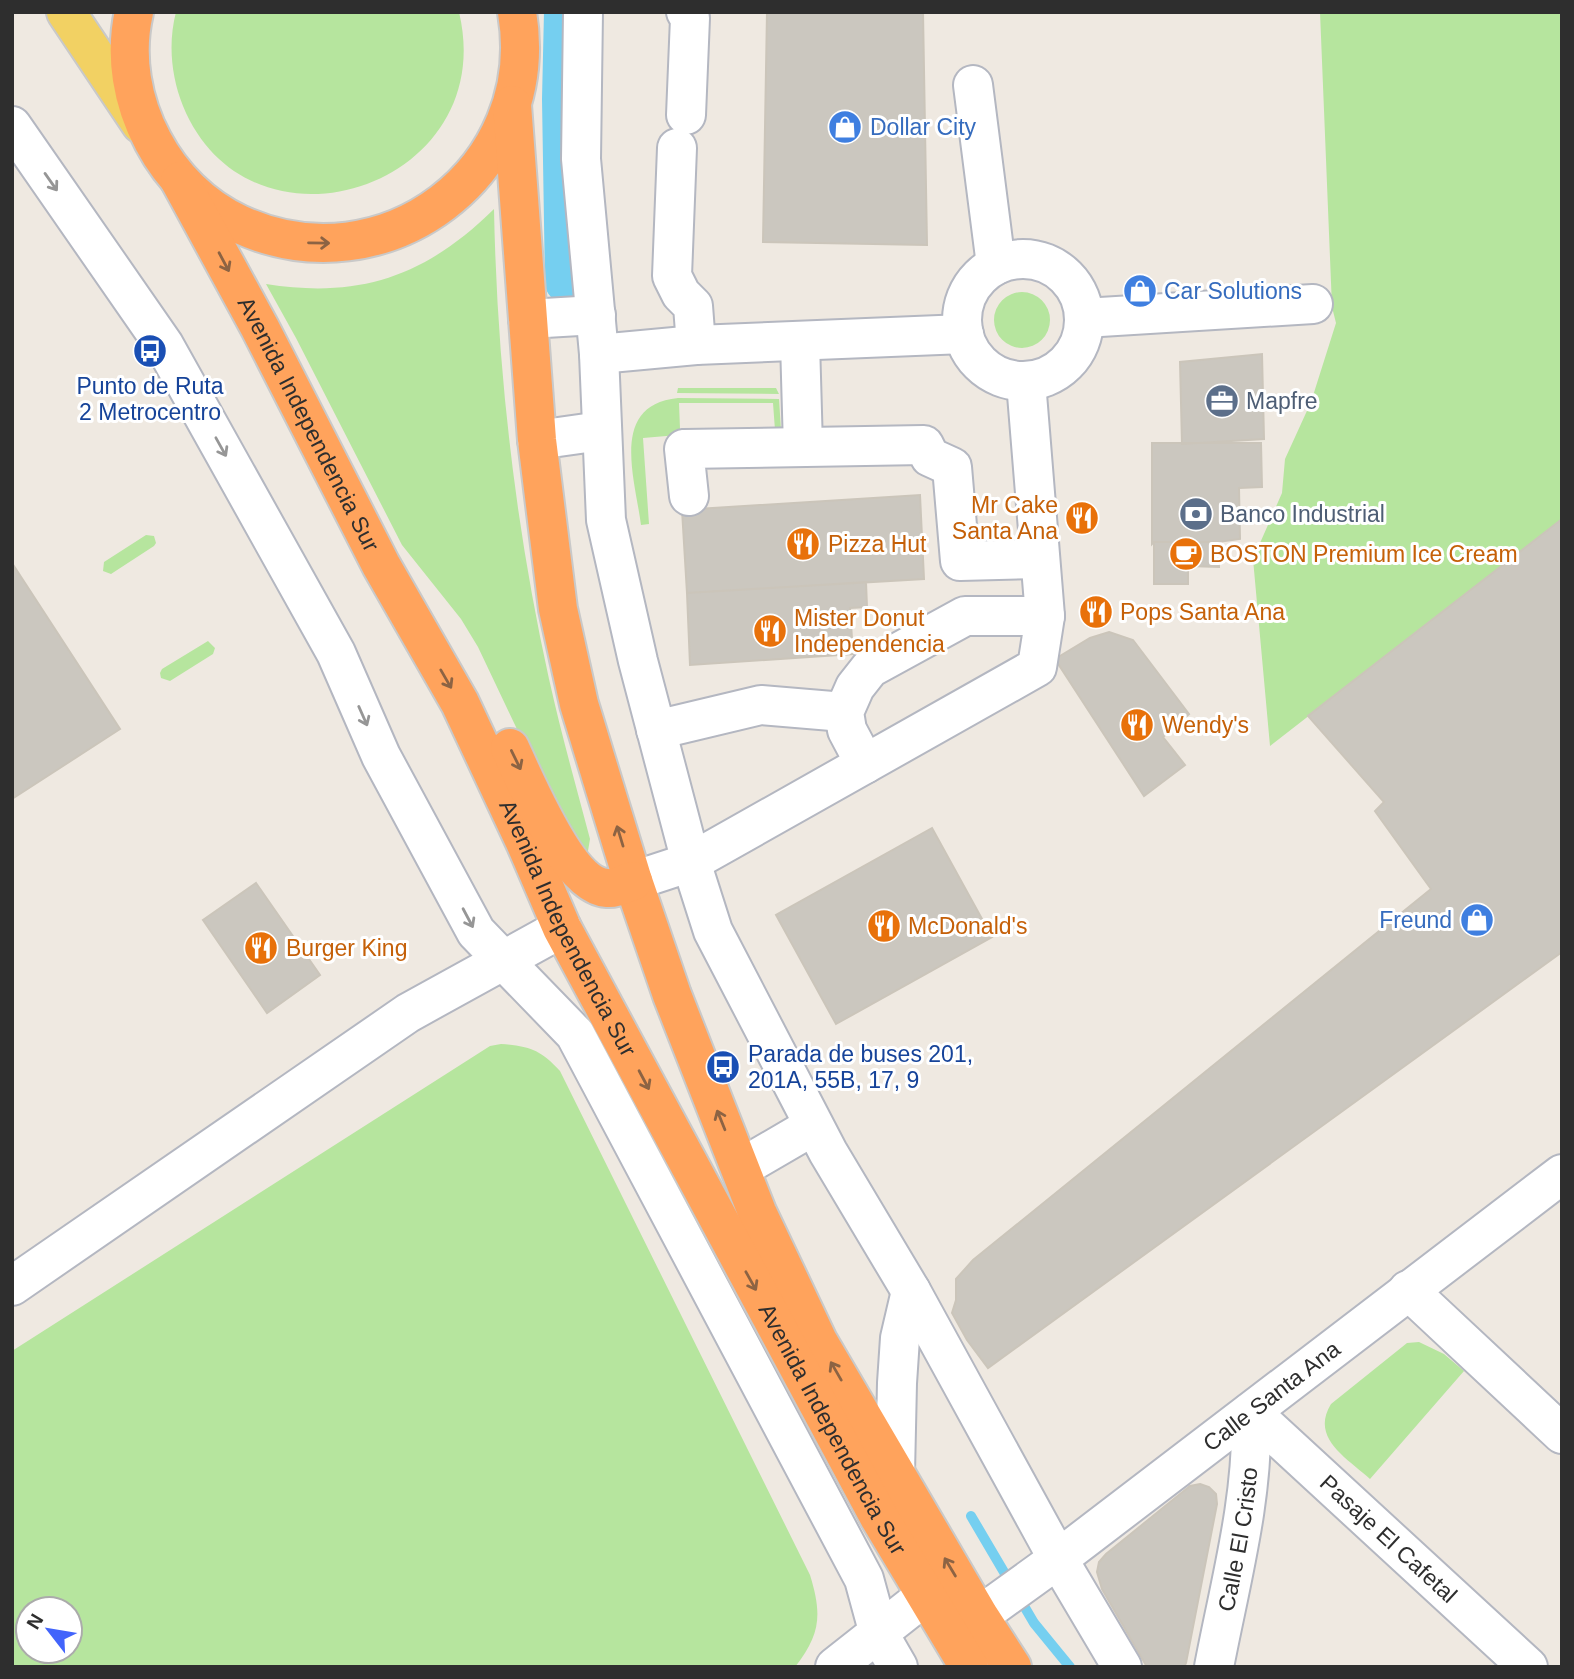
<svg xmlns="http://www.w3.org/2000/svg" width="1574" height="1679" font-family="Helvetica,sans-serif">
<style>
.green{fill:#b6e59e;fill-rule:evenodd}
.lines{fill:none;stroke-linecap:round;stroke-linejoin:round}
.stream{stroke:#75cff0;stroke-width:10}
.canal{stroke:#75cff0;stroke-width:38}
.building{fill:#cbc7bf;stroke:#cbc5ba;stroke-width:2}
.minor-casing{stroke:#b4b7c1;stroke-width:42}
.major-casing{stroke:#c9c9c9;stroke-width:42}
.highway-casing{stroke:#c9c9c9;stroke-width:42}
.minor{stroke:#fff;stroke-width:38}
.major{stroke:#f2d163;stroke-width:38}
.highway{stroke:#ffa35c;stroke-width:38}
.oneway{stroke:#969696}
.oneway2{stroke:#8c6343}
.labels{text-anchor:middle;stroke-width:6;stroke-linejoin:round;paint-order:stroke}
.shop-label{font-size:23px;fill:#366cbe;stroke:#fff;text-anchor:start}
.transit-label{font-size:23px;fill:#164399;stroke:#fff}
.service-label{font-size:23px;fill:#4e5e75;stroke:#fff;text-anchor:start}
.street-label{font-size:23px;fill:#2e2e2e;stroke:#fff}
.food-label{font-size:23px;fill:#c56008;stroke:#fff;text-anchor:start}
</style>
<rect width="100%" height="100%" fill="#efe9e1"/>
<!-- green -->
<path class="green" d="M 176,12 L 459,12 C 501,187 250,269 183,106 C 171,76 168,43 176,12 Z
M 1320,12 L 1562,12 L 1562,519 L 1270,746 L 1253,559 L 1282,493 L 1285,459 L 1311,402 L 1336,323 L 1332,307 Z
M 494,209 C 497,367 515,525 549,679 C 561,733 576,786 590,839 L 588,851 L 584,851 L 563,826 L 478,647 L 461,619 L 402,545 L 296,338 L 266,284 C 360,299 426,276 494,209 Z
M994 320a28 28 0 1 1 56 0a28 28 0 1 1-56 0Z
M 678,388 L 776,388 L 779,394 L 677,393 Z
M 678,398 L 779,399 L 781,430 L 775,430 L 773,403 L 679,403 L 680,429 L 678,435 L 643,438 L 649,524 L 641,525 C 635,478 609,405 678,398 Z
M 146,535 L 154,536 L 156,543 L 154,546 L 111,574 L 103,571 L 104,562 Z
M 208,641 L 215,648 L 213,654 L 170,681 L 161,678 L 160,673 L 162,669 Z
M 501,1044 C 529,1046 541,1050 560,1071 L 810,1575 C 822,1614 821,1634 795,1667 L 12,1667 L 12,1351 L 490,1046 ZM 70,1609 L 70,1651 L 28,1651 L 28,1609 Z
M 1419,1342 L 1444,1354 L 1464,1371 L 1370,1479 C 1347,1458 1310,1438 1331,1404 L 1407,1343 Z"/>
<g class="lines">
<!-- stream -->
<path class="stream" d="M 971,1516 L 1034,1623 L 1070,1667"/>
<!-- canal -->
<path class="canal" d="M 563,12 L 561,99 L 564,283"/>
</g>
<!-- building -->
<path class="building" d="M 767,12 L 923,12 L 927,245 L 763,242 Z
M 1262,354 L 1264,439 L 1182,444 L 1180,362 Z
M 1152,443 L 1261,443 L 1262,487 L 1239,488 L 1240,539 L 1218,542 L 1154,542 L 1152,544 Z
M 920,495 L 924,579 L 687,593 L 682,510 Z
M 1562,519 L 1562,952 L 988,1368 L 967,1340 L 952,1313 L 956,1300 L 956,1279 L 973,1260 L 1431,889 L 1375,811 L 1384,802 L 1308,716 Z
M 1154,542 L 1218,542 L 1219,567 L 1188,566 L 1188,584 L 1154,584 Z
M 12,563 L 120,729 L 12,799 Z
M 866,582 L 867,607 L 850,608 L 853,654 L 690,665 L 687,593 Z
M 1109,632 L 1133,640 L 1189,714 L 1163,737 L 1185,765 L 1144,796 L 1055,659 L 1090,638 Z
M 932,828 L 992,937 L 836,1024 L 776,915 Z
M 256,883 L 320,975 L 267,1013 L 203,920 Z
M 1200,1484 L 1209,1487 L 1216,1494 L 1217,1504 L 1186,1663 L 1184,1667 L 1147,1667 L 1102,1589 L 1097,1572 L 1099,1562 L 1106,1554 L 1190,1486 Z"/>
<g class="lines">
<!-- minor casing -->
<g class="minor-casing">
<g id="minor">
<path d="M 583,12 L 581,159 L 599,354 L 606,520 L 638,661 L 691,862 L 713,931 L 828,1152 L 911,1291 L 1058,1559 L 1122,1667"/>
<path d="M 973,85 L 996,265"/>
<path d="M 686,115 L 690,18 L 686,12"/>
<path d="M 12,126 L 164,345 L 336,653 L 381,756 L 476,932 L 575,1034 L 864,1579 L 879,1634 L 898,1667"/>
<path d="M 677,148 L 672,276 L 681,294 L 693,306 L 696,345"/>
<circle cx="1023" cy="320" r="61"/>
<path d="M 1084,318 L 1313,304"/>
<path d="M 528,319 L 596,315"/>
<path d="M 800,342 L 803,447"/>
<path d="M 599,354 L 696,345 L 964,334"/>
<path d="M 537,440 L 601,431"/>
<path d="M 689,496 L 684,449 L 924,445 L 930,457 L 952,467 L 960,561 L 1039,559"/>
<path d="M 656,730 L 761,705 L 844,712"/>
<path d="M 865,764 L 847,730 L 844,712 L 855,687 L 870,668 L 965,616 L 1045,616"/>
<path d="M 633,881 L 691,862 L 1037,667 L 1045,616 L 1026,382"/>
<path d="M 741,1168 L 813,1126"/>
<path d="M 12,1286 L 408,1013 L 562,928"/>
<path d="M 1408,1290 L 1562,1434"/>
<path id="s1" d="M 1251,1412 L 1528,1667"/>
<path d="M 895,1473 L 897,1383 L 900,1338 L 911,1291"/>
<path id="s2" d="M 979,1616 L 1058,1559 L 1562,1174"/>
<path d="M 835,1667 L 925,1596"/>
<path id="s3" d="M 1214,1667 C 1230,1583 1254,1498 1251,1412"/>
</g>
</g>
<!-- major casing -->
<g class="major-casing">
<path id="major" d="M 66,12 L 141,124"/>
</g>
<!-- highway casing -->
<g class="highway-casing">
<g id="highway">
<path d="M 134,12 C 124,56 132,102 153,141 C 172,177 202,207 239,224 C 384,291 544,171 517,12"/>
<path d="M 512,105 L 537,440 L 558,609 L 579,704 L 633,881 L 672,995 L 757,1212 L 818,1341 L 979,1616 L 1012,1667"/>
<path id="s4" d="M 180,181 L 260,328 L 381,565 L 460,703 L 525,842 L 562,928 L 879,1517 L 969,1667"/>
<path d="M 510,748 C 525,780 568,886 607,888 C 615,889 626,883 633,881"/>
</g>
</g>
<!-- minor -->
<use href="#minor" class="minor"/>
<!-- major -->
<use href="#major" class="major"/>
<!-- highway -->
<use href="#highway" class="highway"/>
</g>
<!-- one-way arrows -->
<defs><path id="oneway-shaft" d="M-6 0H5M1.5-3L5.5 0L1.5 3" fill="none" stroke-width="1.6" stroke-linecap="round" stroke-linejoin="round" transform="scale(1.75)"/></defs>
<g class="oneway">
<use href="#oneway-shaft" transform="translate(51 182) rotate(55)"/>
<use href="#oneway-shaft" transform="translate(221 447) rotate(61)"/>
<use href="#oneway-shaft" transform="translate(363 716) rotate(66)"/>
<use href="#oneway-shaft" transform="translate(468 918) rotate(62)"/>
</g>
<g class="oneway2">
<use href="#oneway-shaft" transform="translate(319 243) rotate(1)"/>
<use href="#oneway-shaft" transform="translate(224 262) rotate(62)"/>
<use href="#oneway-shaft" transform="translate(446 679) rotate(60)"/>
<use href="#oneway-shaft" transform="translate(516 760) rotate(64)"/>
<use href="#oneway-shaft" transform="translate(620 836) rotate(-107)"/>
<use href="#oneway-shaft" transform="translate(644 1080) rotate(62)"/>
<use href="#oneway-shaft" transform="translate(721 1120) rotate(-112)"/>
<use href="#oneway-shaft" transform="translate(751 1281) rotate(61)"/>
<use href="#oneway-shaft" transform="translate(836 1371) rotate(-120)"/>
<use href="#oneway-shaft" transform="translate(950 1567) rotate(-121)"/>
</g>
<!-- icons -->
<defs>
<g id="shop-disc" transform="scale(1.75)"><circle r="9.5" fill="#3f7fe0" stroke="#fff"/><path d="M-5-2.5h2.3a2.7 3.5 0 0 1 5.4 0H5L5.5 6h-11ZM-1.5-2.5h3a1.5 2.3 0 0 0-3 0Z" fill="#fff"/></g>
<g id="bus-disc" transform="scale(1.75)"><circle r="9.5" fill="#1a4fb4" stroke="#fff"/><path d="M-5-6H5V4H4V6H2V4H-2V6H-4V4H-5ZM-3.5-4V0h7V-4ZM-3.5 1.2v1.5H-2V1.2ZM2 1.2v1.5H3.5V1.2Z" fill="#fff"/></g>
<g id="office-disc" transform="scale(1.75)"><circle r="9.5" fill="#5c6f8a" stroke="#fff"/><path d="M-6-3h4V-5.5h4V-3h4V5H-6ZM-1-4.5V-3h2v-1.5ZM-6 0V1H6V0Z" fill="#fff"/></g>
<g id="bank-disc" transform="scale(1.75)"><circle r="9.5" fill="#5c6f8a" stroke="#fff"/><path d="M-6-4H6V4H-6ZM0-2.3a2.3 2.3 0 1 0 0 4.6a2.3 2.3 0 1 0 0-4.6Z" fill="#fff"/></g>
<g id="restaurant-disc" transform="scale(1.75)"><circle r="9.5" fill="#e8710a" stroke="#fff"/><path d="M-5-6h1v4h1v-4h1v4h1v-4h1v5L-1.5 .5V6h-2V.5L-5-1ZM5-6V6H3V1.5H1.5Q1.5-4 5-6Z" fill="#fff"/></g>
<g id="cafe-disc" transform="scale(1.75)"><circle r="9.5" fill="#e8710a" stroke="#fff"/><path d="M-5.5-4.5H6V0H3Q3 3.5 0 3.5H-2.5Q-5.5 3.5-5.5 0ZM3-3.2v2h1.7v-2ZM-6 4.5H4V6H-6Z" fill="#fff"/></g>
</defs>
<g fill-rule="evenodd">
<use href="#shop-disc" x="845" y="127"/>
<use href="#shop-disc" x="1140" y="291"/>
<use href="#bus-disc" x="150" y="351"/>
<use href="#office-disc" x="1222" y="401"/>
<use href="#bank-disc" x="1196" y="514"/>
<use href="#restaurant-disc" x="1082" y="518"/>
<use href="#restaurant-disc" x="803" y="544"/>
<use href="#cafe-disc" x="1186" y="554"/>
<use href="#restaurant-disc" x="1096" y="612"/>
<use href="#restaurant-disc" x="770" y="631"/>
<use href="#restaurant-disc" x="1137" y="725"/>
<use href="#shop-disc" x="1477" y="920"/>
<use href="#restaurant-disc" x="884" y="926"/>
<use href="#restaurant-disc" x="261" y="948"/>
<use href="#bus-disc" x="723" y="1067"/>
</g>
<g class="labels">
<!-- shop labels -->
<g class="shop-label">
<text x="870" y="135">Dollar City</text>
<text x="1164" y="299">Car Solutions</text>
<text x="1452" y="928" text-anchor="end">Freund</text>
</g>
<!-- transit labels -->
<g class="transit-label">
<text x="150" y="394">Punto de Ruta<tspan x="150" dy="26">2 Metrocentro</tspan></text>
<text x="748" y="1062" text-anchor="start">Parada de buses 201,<tspan x="748" dy="26">201A, 55B, 17, 9</tspan></text>
</g>
<!-- service labels -->
<g class="service-label">
<text x="1246" y="409">Mapfre</text>
<text x="1220" y="522">Banco Industrial</text>
</g>
<!-- street labels -->
<g class="street-label">
<text dy="8" stroke="none"><textPath href="#s4" startOffset="275">Avenida Independencia Sur</textPath></text>
<text dy="8" stroke="none"><textPath href="#s4" startOffset="842">Avenida Independencia Sur</textPath></text>
<text dy="8" stroke="none"><textPath href="#s2" startOffset="366">Calle Santa Ana</textPath></text>
<text dy="8" stroke="none"><textPath href="#s4" startOffset="1409">Avenida Independencia Sur</textPath></text>
<text dy="8" stroke="none"><textPath href="#s1" startOffset="187">Pasaje El Cafetal</textPath></text>
<text dy="8" stroke="none"><textPath href="#s3" startOffset="130">Calle El Cristo</textPath></text>
</g>
<!-- food labels -->
<g class="food-label">
<text x="1058" y="513" text-anchor="end">Mr Cake<tspan x="1058" dy="26">Santa Ana</tspan></text>
<text x="828" y="552">Pizza Hut</text>
<text x="1210" y="562">BOSTON Premium Ice Cream</text>
<text x="1120" y="620">Pops Santa Ana</text>
<text x="794" y="626">Mister Donut<tspan x="794" dy="26">Independencia</tspan></text>
<text x="1162" y="733">Wendy's</text>
<text x="908" y="934">McDonald's</text>
<text x="286" y="956">Burger King</text>
</g>
</g>
<!-- border -->
<rect width="1574" height="1679" fill="none" stroke="#2e2e2e" stroke-width="28"/>
<!-- north arrow -->
<g transform="translate(49 1630) rotate(301)"><circle r="33" fill="#ffffff" stroke="#ababab" stroke-width="2"/>
<path d="M0-5L12 26L0 18L-12 26Z" fill="#4264fb"/>
<text y="-10" font-size="19" font-weight="bold" text-anchor="middle" fill="#2e2e2e">N</text>
</g>
</svg>
